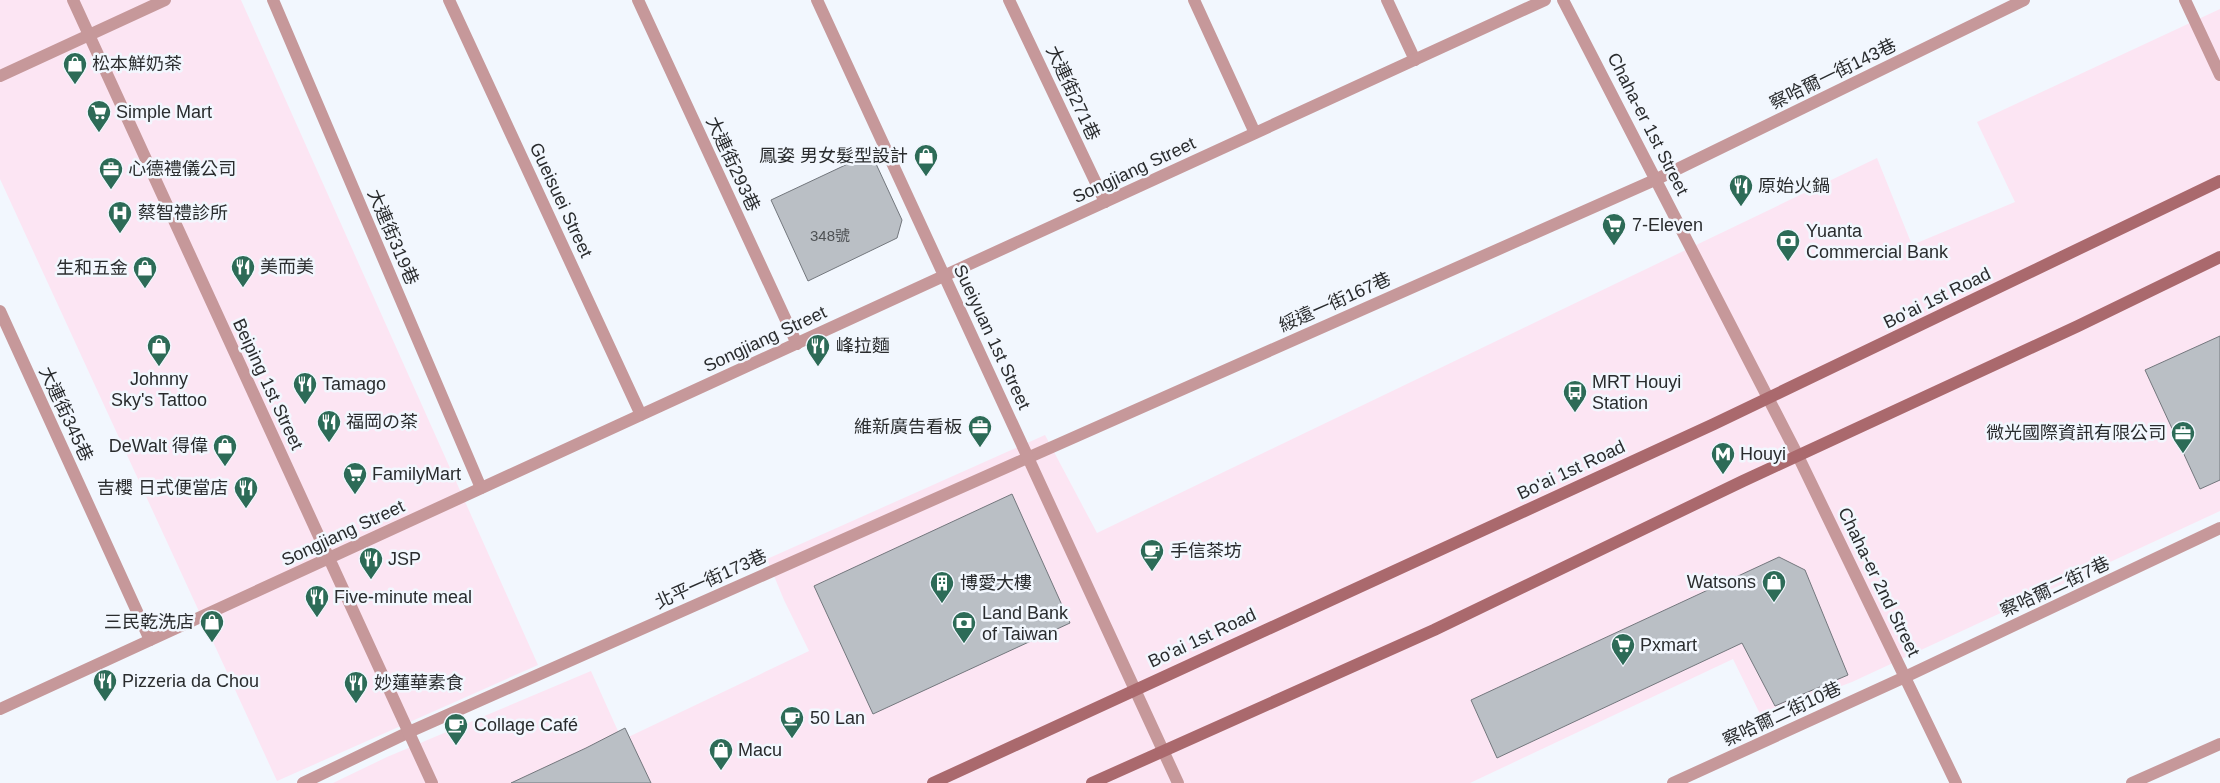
<svg xmlns="http://www.w3.org/2000/svg" width="2220" height="783" font-family="Arial,'Noto Sans TC','Noto Sans JP',sans-serif">
<style>
.commercial{fill:#fce5f3}
.building{fill:#babfc5;stroke:#73777d}
.lines{fill:none;stroke-linecap:round;stroke-linejoin:round}
.lane{stroke:#c6989a;stroke-width:12}
.street{stroke:#c6989a;stroke-width:12}
.secondary{stroke:#aa696d;stroke-width:12}
.labels{text-anchor:middle;stroke-width:5;stroke-linejoin:round;paint-order:stroke}
.number-label{font-size:15px;fill:#4e5154}
.poi-label{font-size:18px;fill:#2a2c2e;stroke:#f2f7fe;text-anchor:start}
.street-label{font-size:18px;fill:#2a2c2e;stroke:#f2f7fe}
</style>
<rect width="100%" height="100%" fill="#f2f7fe"/>
<!-- commercial -->
<path class="commercial" d="M 0,0 L 241,0 L 538,665 L 277,781 L 0,179 Z
M 2220,9 L 2220,511 L 1852,682 L 1761,716 L 1733,659 L 1470,783 L 333,783 L 387,757 L 591,671 L 622,740 L 809,651 L 784,600 L 767,559 L 1045,435 L 1097,533 L 1877,158 L 1912,245 L 2015,202 L 1977,122 Z"/>
<!-- building -->
<path class="building" d="M 871,153 L 902,220 L 897,238 L 808,281 L 771,200 Z
M 2220,336 L 2220,480 L 2200,489 L 2145,370 Z
M 1012,494 L 1070,623 L 873,714 L 814,586 Z
M 1779,557 L 1805,570 L 1848,675 L 1775,706 L 1742,643 L 1497,758 L 1471,700 Z
M 625,728 L 651,783 L 511,783 L 586,748 Z"/>
<g class="lines">
<!-- lane -->
<path class="lane" d="M 273,0 L 481,488
M 638,0 L 797,344
M 1009,0 L 1105,202
M 1387,0 L 1415,60
M 0,311 L 150,640
M 303,783 L 409,732 L 1657,179 L 2024,0
M 1673,783 L 1905,677 L 2220,528"/>
<!-- street -->
<path class="street" d="M 73,0 L 432,783
M 449,0 L 641,415
M 817,0 L 1178,783
M 1194,0 L 1255,133
M 1563,0 L 1798,456 L 1956,783
M 2185,0 L 2220,75
M 0,76 L 165,0
M 0,709 L 1545,0
M 2132,783 L 2220,744"/>
<!-- secondary -->
<path class="secondary" d="M 933,783 L 1714,424 L 2220,181
M 1092,783 L 1434,630 L 1743,481 L 2078,326 L 2220,257"/>
</g>
<!-- icons -->
<defs>
<g id="shop-pin" transform="scale(1.25)"><path d="M0 17L-7.5 6A9.5 9.5 0 1 1 7.5 6Z" fill="#2d6b57" stroke="#f2f7fe"/><path d="M-5-2.5h2.3a2.7 3.5 0 0 1 5.4 0H5L5.5 6h-11ZM-1.5-2.5h3a1.5 2.3 0 0 0-3 0Z" fill="#fff"/></g>
<g id="supermarket-pin" transform="scale(1.25)"><path d="M0 17L-7.5 6A9.5 9.5 0 1 1 7.5 6Z" fill="#2d6b57" stroke="#f2f7fe"/><path d="M-6-5.5h2.5l.6 2H6L4.5 2H-2.5L-4.4-4H-6ZM-1.5 3.2a1.3 1.3 0 1 0 .1 0ZM3 3.2a1.3 1.3 0 1 0 .1 0Z" fill="#fff"/></g>
<g id="office-pin" transform="scale(1.25)"><path d="M0 17L-7.5 6A9.5 9.5 0 1 1 7.5 6Z" fill="#2d6b57" stroke="#f2f7fe"/><path d="M-6-3h4V-5.5h4V-3h4V5H-6ZM-1-4.5V-3h2v-1.5ZM-6 0V1H6V0Z" fill="#fff"/></g>
<g id="restaurant-pin" transform="scale(1.25)"><path d="M0 17L-7.5 6A9.5 9.5 0 1 1 7.5 6Z" fill="#2d6b57" stroke="#f2f7fe"/><path d="M-5-6h1v4h1v-4h1v4h1v-4h1v5L-1.5 .5V6h-2V.5L-5-1ZM5-6V6H3V1.5H1.5Q1.5-4 5-6Z" fill="#fff"/></g>
<g id="hospital-pin" transform="scale(1.25)"><path d="M0 17L-7.5 6A9.5 9.5 0 1 1 7.5 6Z" fill="#2d6b57" stroke="#f2f7fe"/><path d="M-5-5h3v3.5h4V-5h3V5h-3V1.5h-4V5h-3Z" fill="#fff"/></g>
<g id="bank-pin" transform="scale(1.25)"><path d="M0 17L-7.5 6A9.5 9.5 0 1 1 7.5 6Z" fill="#2d6b57" stroke="#f2f7fe"/><path d="M-6-4H6V4H-6ZM0-2.3a2.3 2.3 0 1 0 0 4.6a2.3 2.3 0 1 0 0-4.6Z" fill="#fff"/></g>
<g id="bus-pin" transform="scale(1.25)"><path d="M0 17L-7.5 6A9.5 9.5 0 1 1 7.5 6Z" fill="#2d6b57" stroke="#f2f7fe"/><path d="M-5-6H5V4H4V6H2V4H-2V6H-4V4H-5ZM-3.5-4V0h7V-4ZM-3.5 1.2v1.5H-2V1.2ZM2 1.2v1.5H3.5V1.2Z" fill="#fff"/></g>
<g id="metro-pin" transform="scale(1.25)"><path d="M0 17L-7.5 6A9.5 9.5 0 1 1 7.5 6Z" fill="#2d6b57" stroke="#f2f7fe"/><path d="M-5.5 5V-5H-3L0 0L3-5H5.5V5H3V-.5L0 4L-3-.5V5Z" fill="#fff"/></g>
<g id="cafe-pin" transform="scale(1.25)"><path d="M0 17L-7.5 6A9.5 9.5 0 1 1 7.5 6Z" fill="#2d6b57" stroke="#f2f7fe"/><path d="M-5.5-4.5H6V0H3Q3 3.5 0 3.5H-2.5Q-5.5 3.5-5.5 0ZM3-3.2v2h1.7v-2ZM-6 4.5H4V6H-6Z" fill="#fff"/></g>
<g id="building-pin" transform="scale(1.25)"><path d="M0 17L-7.5 6A9.5 9.5 0 1 1 7.5 6Z" fill="#2d6b57" stroke="#f2f7fe"/><path d="M-4-6H4V6H1V3H-1V6H-4ZM-2.5-4.3h1.7v1.8h-1.7ZM.8-4.3h1.7v1.8H.8ZM-2.5-1h1.7V.8h-1.7ZM.8-1h1.7V.8H.8Z" fill="#fff"/></g>
</defs>
<g fill-rule="evenodd">
<use href="#shop-pin" x="75" y="64"/>
<use href="#supermarket-pin" x="99" y="112"/>
<use href="#shop-pin" x="926" y="156"/>
<use href="#office-pin" x="111" y="169"/>
<use href="#restaurant-pin" x="1741" y="186"/>
<use href="#hospital-pin" x="120" y="213"/>
<use href="#supermarket-pin" x="1614" y="225"/>
<use href="#bank-pin" x="1788" y="241"/>
<use href="#restaurant-pin" x="243" y="267"/>
<use href="#shop-pin" x="145" y="268"/>
<use href="#shop-pin" x="159" y="346"/>
<use href="#restaurant-pin" x="818" y="346"/>
<use href="#restaurant-pin" x="305" y="384"/>
<use href="#bus-pin" x="1575" y="392"/>
<use href="#restaurant-pin" x="329" y="422"/>
<use href="#office-pin" x="980" y="427"/>
<use href="#office-pin" x="2183" y="433"/>
<use href="#shop-pin" x="225" y="446"/>
<use href="#metro-pin" x="1723" y="454"/>
<use href="#supermarket-pin" x="355" y="474"/>
<use href="#restaurant-pin" x="246" y="488"/>
<use href="#cafe-pin" x="1152" y="551"/>
<use href="#restaurant-pin" x="371" y="559"/>
<use href="#shop-pin" x="1774" y="582"/>
<use href="#building-pin" x="942" y="583"/>
<use href="#restaurant-pin" x="317" y="597"/>
<use href="#shop-pin" x="212" y="622"/>
<use href="#bank-pin" x="964" y="623"/>
<use href="#supermarket-pin" x="1623" y="645"/>
<use href="#restaurant-pin" x="105" y="681"/>
<use href="#restaurant-pin" x="356" y="683"/>
<use href="#cafe-pin" x="792" y="718"/>
<use href="#cafe-pin" x="456" y="725"/>
<use href="#shop-pin" x="721" y="750"/>
</g>
<g class="labels">
<!-- number labels -->
<g class="number-label">
<text x="830" y="241">348號</text>
</g>
<!-- poi labels -->
<g class="poi-label">
<text x="92" y="70">松本鮮奶茶</text>
<text x="116" y="118">Simple Mart</text>
<text x="908" y="162" text-anchor="end">鳳姿 男女髮型設計</text>
<text x="128" y="175">心德禮儀公司</text>
<text x="1758" y="192">原始火鍋</text>
<text x="138" y="219">蔡智禮診所</text>
<text x="1632" y="231">7-Eleven</text>
<text x="1806" y="237">Yuanta<tspan x="1806" dy="21">Commercial Bank</tspan></text>
<text x="260" y="273">美而美</text>
<text x="128" y="274" text-anchor="end">生和五金</text>
<text x="836" y="352">峰拉麵</text>
<text x="159" y="385" text-anchor="middle">Johnny<tspan x="159" dy="21">Sky's Tattoo</tspan></text>
<text x="1592" y="388">MRT Houyi<tspan x="1592" dy="21">Station</tspan></text>
<text x="322" y="390">Tamago</text>
<text x="346" y="428">福岡の茶</text>
<text x="962" y="433" text-anchor="end">維新廣告看板</text>
<text x="2166" y="439" text-anchor="end">微光國際資訊有限公司</text>
<text x="208" y="452" text-anchor="end">DeWalt 得偉</text>
<text x="1740" y="460">Houyi</text>
<text x="372" y="480">FamilyMart</text>
<text x="228" y="494" text-anchor="end">吉櫻 日式便當店</text>
<text x="1170" y="557">手信茶坊</text>
<text x="388" y="565">JSP</text>
<text x="1756" y="588" text-anchor="end">Watsons</text>
<text x="960" y="589">博愛大樓</text>
<text x="334" y="603">Five-minute meal</text>
<text x="982" y="619">Land Bank<tspan x="982" dy="21">of Taiwan</tspan></text>
<text x="194" y="628" text-anchor="end">三民乾洗店</text>
<text x="1640" y="651">Pxmart</text>
<text x="122" y="687">Pizzeria da Chou</text>
<text x="374" y="689">妙蓮華素食</text>
<text x="810" y="724">50 Lan</text>
<text x="474" y="731">Collage Café</text>
<text x="738" y="756">Macu</text>
</g>
<!-- street labels -->
<g class="street-label">
<text transform="translate(1833 74) rotate(-26)" y="6">察哈爾一街143巷</text>
<text transform="translate(1073 93) rotate(65)" y="6">大連街271巷</text>
<text transform="translate(1648 124) rotate(63)" y="6">Chaha-er 1st Street</text>
<text transform="translate(733 164) rotate(65)" y="6">大連街293巷</text>
<text transform="translate(1134 170) rotate(-25)" y="6">Songjiang Street</text>
<text transform="translate(561 200) rotate(65)" y="6">Gueisuei Street</text>
<text transform="translate(393 237) rotate(67)" y="6">大連街319巷</text>
<text transform="translate(1937 298) rotate(-26)" y="6">Bo'ai 1st Road</text>
<text transform="translate(1335 302) rotate(-24)" y="6">綏遠一街167巷</text>
<text transform="translate(992 337) rotate(65)" y="6">Sueiyuan 1st Street</text>
<text transform="translate(765 339) rotate(-25)" y="6">Songjiang Street</text>
<text transform="translate(268 384) rotate(65)" y="6">Beiping 1st Street</text>
<text transform="translate(66 414) rotate(65)" y="6">大連街345巷</text>
<text transform="translate(1571 470) rotate(-25)" y="6">Bo'ai 1st Road</text>
<text transform="translate(343 533) rotate(-25)" y="6">Songjiang Street</text>
<text transform="translate(711 579) rotate(-24)" y="6">北平一街173巷</text>
<text transform="translate(1879 582) rotate(64)" y="6">Chaha-er 2nd Street</text>
<text transform="translate(2055 587) rotate(-25)" y="6">察哈爾二街7巷</text>
<text transform="translate(1202 638) rotate(-25)" y="6">Bo'ai 1st Road</text>
<text transform="translate(1782 714) rotate(-25)" y="6">察哈爾二街10巷</text>
</g>
</g>
</svg>
